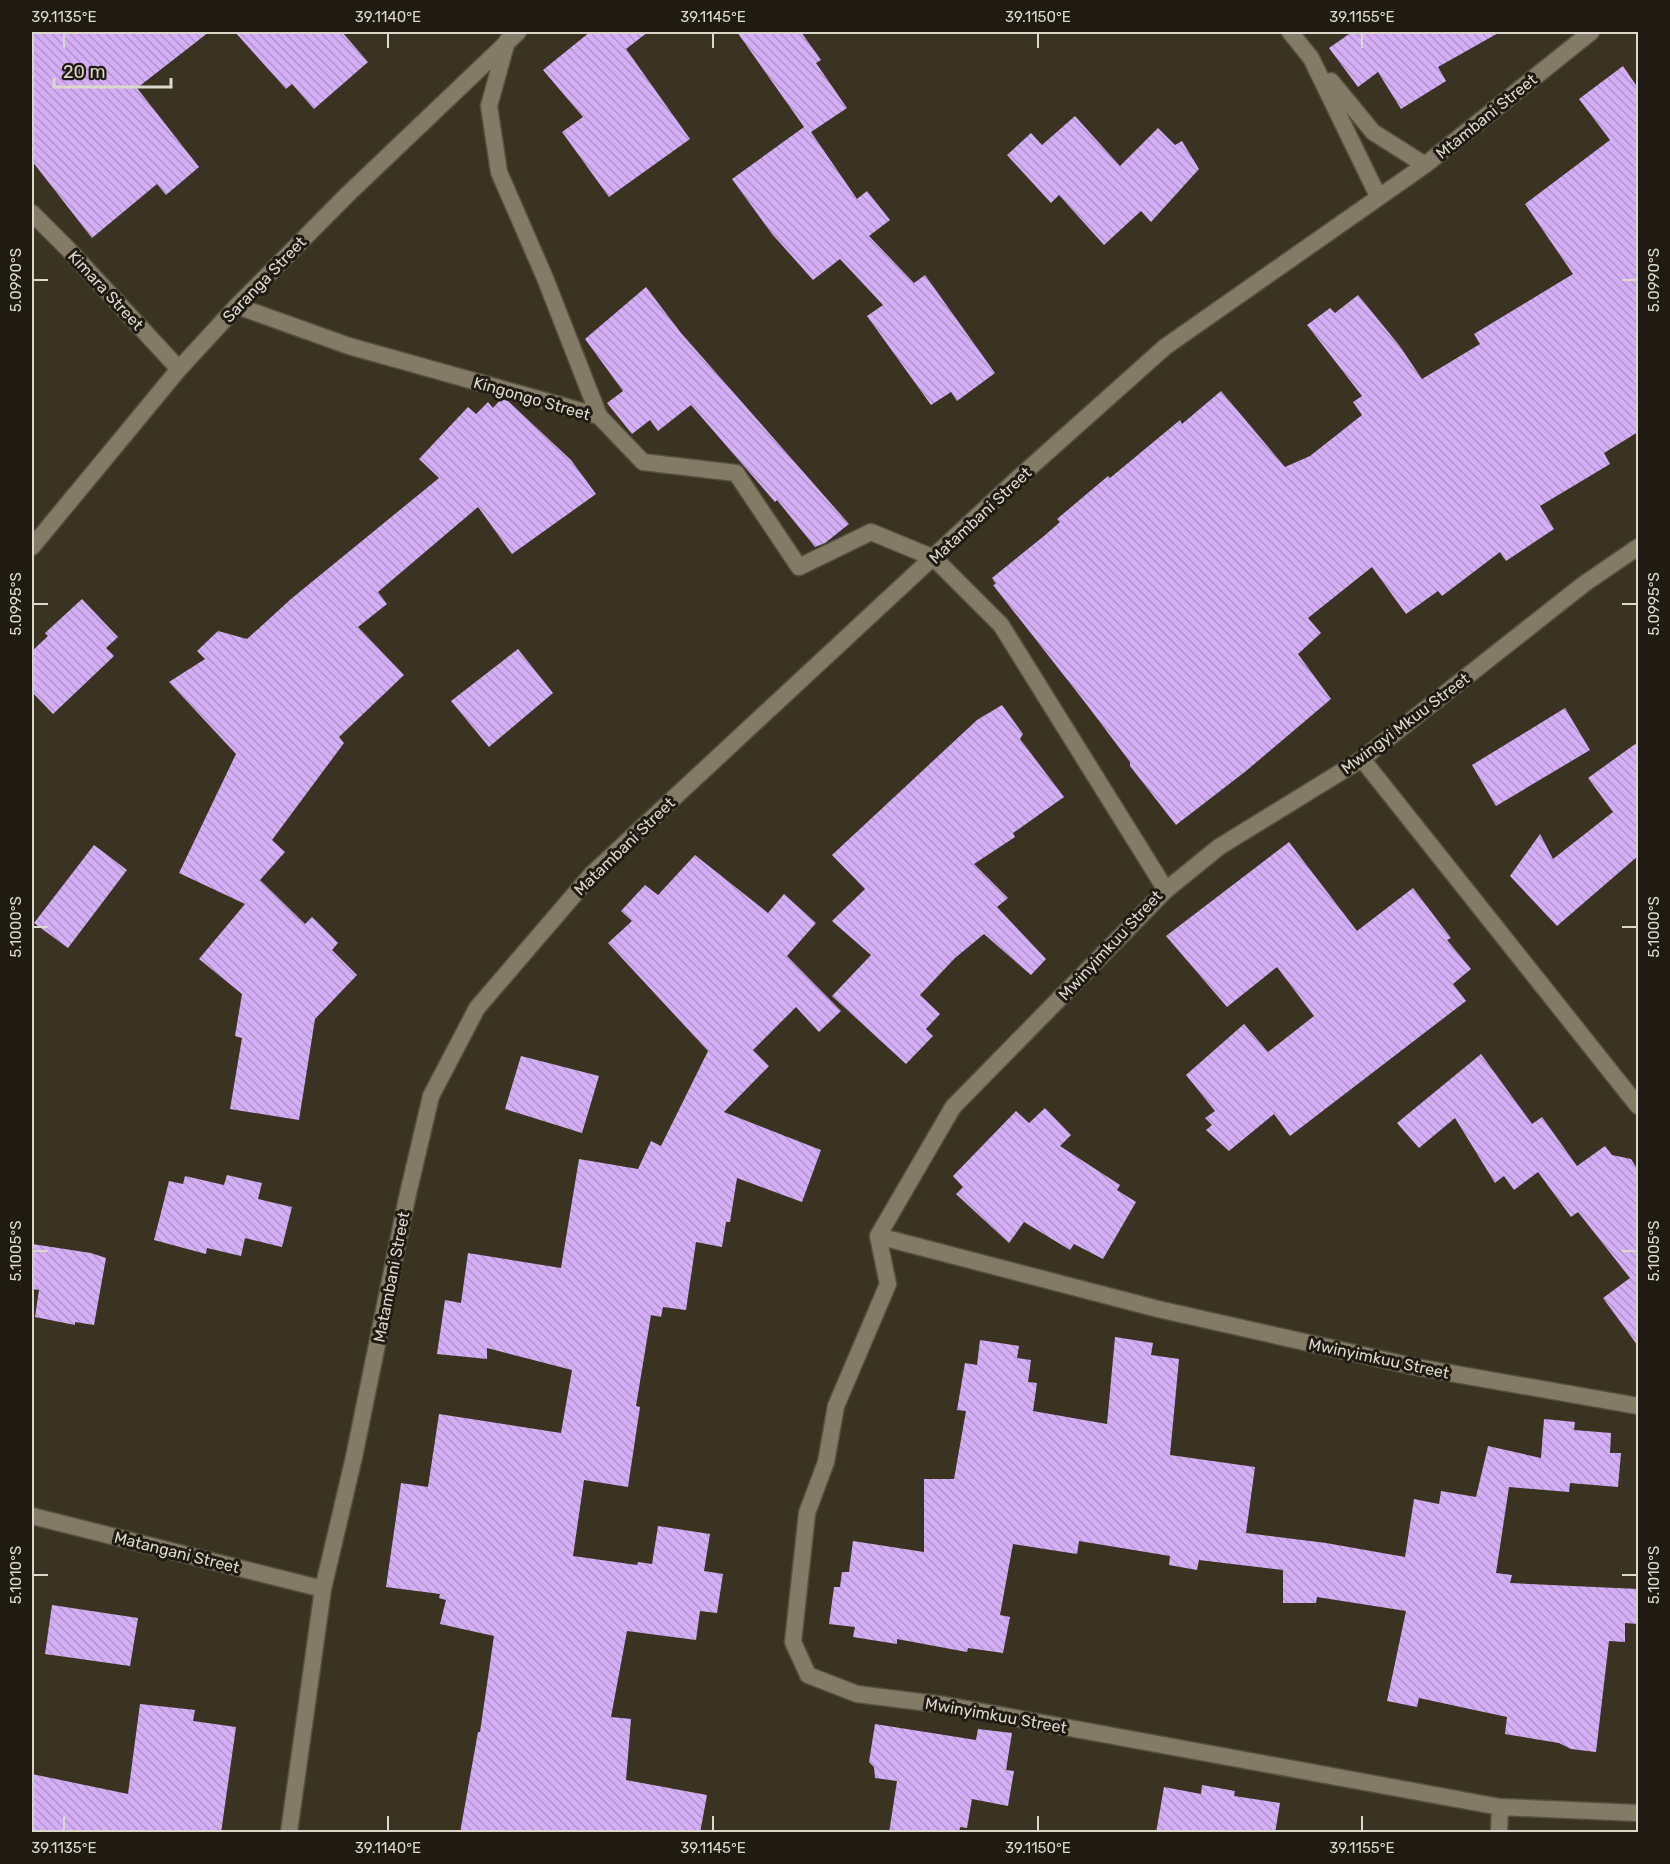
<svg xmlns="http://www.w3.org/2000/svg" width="1670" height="1864" font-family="Rubik,sans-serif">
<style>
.building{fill:url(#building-back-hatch)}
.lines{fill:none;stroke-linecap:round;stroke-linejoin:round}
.minor-casing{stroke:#565040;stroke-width:19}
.minor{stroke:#837b66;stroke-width:16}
.ticks{fill:none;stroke:#dcd8cc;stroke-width:2}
.labels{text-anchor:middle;stroke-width:6;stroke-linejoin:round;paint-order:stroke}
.street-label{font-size:16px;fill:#dcd8cc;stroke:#1f1b13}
.neatline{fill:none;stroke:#dcd8cc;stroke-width:2}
.ticks-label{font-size:15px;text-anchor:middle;fill:#dcd8cc}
</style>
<defs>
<pattern id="building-back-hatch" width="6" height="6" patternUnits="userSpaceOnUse" patternTransform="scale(1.5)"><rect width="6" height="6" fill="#d4aff7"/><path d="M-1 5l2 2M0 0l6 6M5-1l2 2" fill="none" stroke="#b094c8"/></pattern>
</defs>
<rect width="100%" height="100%" fill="#3b3321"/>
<!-- building -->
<path class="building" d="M 32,32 L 209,32 L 137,88 L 199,167 L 166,195 L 157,184 L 92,238 L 32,161 Z
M 235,32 L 342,32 L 368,62 L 314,109 L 292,84 L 286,89 Z
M 590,32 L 648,32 L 626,49 L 690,139 L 609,197 L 562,132 L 583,117 L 543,70 Z
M 737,32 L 801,32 L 821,60 L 816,63 L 847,108 L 811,132 L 857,199 L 867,191 L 890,220 L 869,236 L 914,283 L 925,275 L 995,373 L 957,401 L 951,392 L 931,405 L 867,316 L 883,305 L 840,259 L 813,280 L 772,234 L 732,179 L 804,127 Z
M 1352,32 L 1500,32 L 1438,67 L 1446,81 L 1401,109 L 1378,72 L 1358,87 L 1329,48 Z
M 1623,66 L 1638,88 L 1638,432 L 1604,453 L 1610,464 L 1540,506 L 1554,529 L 1506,561 L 1500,552 L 1442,596 L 1438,591 L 1406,614 L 1372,567 L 1308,618 L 1321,633 L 1298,654 L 1331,699 L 1246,771 L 1176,825 L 1130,766 L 1130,762 L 1087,705 L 993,585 L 996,584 L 992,578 L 1044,536 L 1060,522 L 1057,519 L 1108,476 L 1110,478 L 1180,420 L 1182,424 L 1221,391 L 1285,467 L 1310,456 L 1362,415 L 1353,402 L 1362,396 L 1307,325 L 1330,308 L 1335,313 L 1358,295 L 1399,345 L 1422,379 L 1480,344 L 1474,334 L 1573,274 L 1525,204 L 1610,140 L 1579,99 Z
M 1075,116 L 1120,166 L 1158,128 L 1175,145 L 1182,141 L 1199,169 L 1151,222 L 1141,211 L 1104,245 L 1059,195 L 1051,203 L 1007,155 L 1031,133 L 1042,145 Z
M 646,287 L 681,333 L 849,524 L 825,543 L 815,547 L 777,500 L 775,502 L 691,405 L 658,431 L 650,420 L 632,434 L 607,403 L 623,391 L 585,339 Z
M 501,399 L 508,401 L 571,460 L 596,494 L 512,554 L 478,507 L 378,592 L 387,604 L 358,627 L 404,675 L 339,737 L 344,743 L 272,840 L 285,852 L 260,880 L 305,924 L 312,917 L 338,943 L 332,950 L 357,975 L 315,1019 L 299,1120 L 230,1109 L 242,1038 L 235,1036 L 242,994 L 199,959 L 245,904 L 179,873 L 236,754 L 169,682 L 205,659 L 197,651 L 218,631 L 247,639 L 291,599 L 439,478 L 419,459 L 468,407 L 476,414 L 488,402 L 493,408 Z
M 82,599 L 118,637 L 106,648 L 114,656 L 53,714 L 32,692 L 32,651 L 48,636 L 45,633 Z
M 518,649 L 553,693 L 489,747 L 451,701 Z
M 1002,705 L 1023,734 L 1020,739 L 1064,797 L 1013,833 L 1015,837 L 974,864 L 1008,898 L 997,907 L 1046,959 L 1031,975 L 984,934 L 955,958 L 920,995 L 940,1014 L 926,1029 L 933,1036 L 906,1064 L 832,996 L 871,955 L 832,921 L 865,889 L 832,855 L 977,720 Z
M 1565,708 L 1590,750 L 1496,806 L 1472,765 Z
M 1638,742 L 1638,856 L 1557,926 L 1510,876 L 1540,834 L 1553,859 L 1613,812 L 1588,778 Z
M 1289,842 L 1357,931 L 1413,888 L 1451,938 L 1447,940 L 1471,969 L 1453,984 L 1466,1001 L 1290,1136 L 1274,1114 L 1229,1151 L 1206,1130 L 1212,1125 L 1205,1118 L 1215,1111 L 1186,1075 L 1244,1024 L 1268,1052 L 1314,1016 L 1277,967 L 1227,1007 L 1166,936 Z
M 94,845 L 127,870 L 68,948 L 34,923 Z
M 695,855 L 768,913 L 784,894 L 816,923 L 787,956 L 841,1011 L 819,1032 L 796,1007 L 753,1050 L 769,1066 L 724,1112 L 821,1150 L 802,1202 L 737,1178 L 730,1222 L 726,1222 L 722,1247 L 696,1242 L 686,1310 L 663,1307 L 661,1317 L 651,1315 L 636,1406 L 640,1407 L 628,1487 L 584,1480 L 573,1556 L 637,1565 L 638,1562 L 652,1564 L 658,1526 L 710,1534 L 704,1571 L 723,1574 L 717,1613 L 700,1611 L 696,1640 L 627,1631 L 611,1717 L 631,1719 L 626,1780 L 707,1795 L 700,1833 L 460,1833 L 478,1732 L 480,1732 L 494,1636 L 440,1624 L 446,1600 L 439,1598 L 440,1594 L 386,1587 L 401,1483 L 428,1487 L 439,1414 L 561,1433 L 572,1370 L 487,1348 L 487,1359 L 437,1354 L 445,1300 L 461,1303 L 468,1253 L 561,1268 L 579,1159 L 638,1169 L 651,1141 L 661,1146 L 708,1051 L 608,943 L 632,921 L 621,911 L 645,885 L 658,895 Z
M 1481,1054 L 1532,1124 L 1542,1117 L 1577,1166 L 1605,1146 L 1612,1155 L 1631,1159 L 1638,1170 L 1638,1346 L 1603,1298 L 1630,1278 L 1578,1212 L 1571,1217 L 1538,1172 L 1514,1190 L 1504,1176 L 1495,1183 L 1455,1118 L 1419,1148 L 1397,1123 Z
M 521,1056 L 599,1076 L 582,1133 L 505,1109 Z
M 1045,1108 L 1071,1135 L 1060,1146 L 1120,1185 L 1117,1190 L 1136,1202 L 1103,1259 L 1074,1244 L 1070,1250 L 1024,1222 L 1009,1243 L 956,1194 L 963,1187 L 953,1176 L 1016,1111 L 1029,1123 Z
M 227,1175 L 262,1183 L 258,1199 L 292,1207 L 282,1247 L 245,1238 L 241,1256 L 207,1248 L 206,1254 L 154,1240 L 169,1181 L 183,1184 L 185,1176 L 224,1185 Z
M 32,1244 L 91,1253 L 106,1258 L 94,1325 L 75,1322 L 75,1325 L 35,1317 L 39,1290 L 32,1289 Z
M 1115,1337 L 1153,1343 L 1151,1355 L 1179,1359 L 1170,1455 L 1255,1467 L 1246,1533 L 1326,1543 L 1405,1557 L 1414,1499 L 1439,1504 L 1441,1491 L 1476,1497 L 1488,1446 L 1541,1458 L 1544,1419 L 1575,1422 L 1574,1430 L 1611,1433 L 1610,1453 L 1621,1453 L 1618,1487 L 1570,1483 L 1569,1492 L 1509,1487 L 1496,1573 L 1512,1575 L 1510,1583 L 1638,1589 L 1638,1624 L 1625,1623 L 1625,1642 L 1609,1641 L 1596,1752 L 1571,1749 L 1559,1743 L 1505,1734 L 1507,1717 L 1419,1698 L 1417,1707 L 1387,1701 L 1406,1611 L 1317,1597 L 1316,1603 L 1283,1603 L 1283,1570 L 1199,1560 L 1197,1570 L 1169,1565 L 1170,1556 L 1079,1541 L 1077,1554 L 1013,1544 L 1000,1615 L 1010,1617 L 1003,1653 L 968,1648 L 967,1652 L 897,1639 L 897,1644 L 853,1637 L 855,1627 L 829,1624 L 834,1587 L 840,1587 L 842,1572 L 849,1572 L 853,1541 L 924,1552 L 924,1479 L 954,1479 L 966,1411 L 957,1410 L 965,1363 L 977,1365 L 980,1340 L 1019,1346 L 1017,1358 L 1031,1360 L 1028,1382 L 1037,1383 L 1033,1411 L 1107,1424 Z
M 52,1605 L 138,1618 L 130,1666 L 45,1654 Z
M 140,1704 L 195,1710 L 193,1721 L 236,1727 L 221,1833 L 32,1833 L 32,1774 L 128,1794 Z
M 875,1724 L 976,1740 L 978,1729 L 1012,1733 L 1006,1770 L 1014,1771 L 1008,1806 L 972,1799 L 967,1828 L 960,1827 L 959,1833 L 889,1833 L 897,1781 L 875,1778 L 874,1767 L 869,1762 Z
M 1202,1785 L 1235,1791 L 1234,1796 L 1280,1803 L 1275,1833 L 1156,1833 L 1164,1787 L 1201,1794 Z"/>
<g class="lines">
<!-- minor casing -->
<g class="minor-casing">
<path id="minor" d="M 1290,32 L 1311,58 L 1378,196
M 507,41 L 489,106 L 499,172 L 545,278 L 599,416
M 1331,81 L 1373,132 L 1425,165
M 32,213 L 68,249 L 179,369
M 237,306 L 349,346 L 599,416 L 643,462 L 736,473 L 799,567 L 871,532 L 934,558 L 1001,625 L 1166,890 L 953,1107 L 878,1236 L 888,1284 L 836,1406 L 826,1462 L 807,1513 L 793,1642 L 808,1675 L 857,1694 L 945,1705 L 1500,1807 L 1638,1813
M 32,547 L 179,369 L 237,306 L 348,194 L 518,32
M 1362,759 L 1638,1106
M 1166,890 L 1219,847 L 1362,759 L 1584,584 L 1638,547
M 878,1236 L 1158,1309 L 1416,1367 L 1638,1406
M 32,1516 L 323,1589
M 289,1832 L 323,1589 L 354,1457 L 407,1198 L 431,1096 L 477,1008 L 592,874 L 1015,481 L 1165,347 L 1425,165 L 1591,32
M 1499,1832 L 1500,1807"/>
</g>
<!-- minor -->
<use href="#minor" class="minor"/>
</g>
<!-- ticks -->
<path class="ticks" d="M 64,33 L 64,48M 388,33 L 388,48M 713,33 L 713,48M 1038,33 L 1038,48M 1362,33 L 1362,48M 33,280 L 48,280M 1622,280 L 1637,280M 33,604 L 48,604M 1622,604 L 1637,604M 33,927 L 48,927M 1622,927 L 1637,927M 33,1251 L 48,1251M 1622,1251 L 1637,1251M 33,1575 L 48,1575M 1622,1575 L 1637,1575M 64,1816 L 64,1831M 388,1816 L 388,1831M 713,1816 L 713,1831M 1038,1816 L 1038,1831M 1362,1816 L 1362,1831"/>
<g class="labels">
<!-- street labels -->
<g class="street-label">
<text transform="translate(1486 116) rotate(-39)" y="6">Mtambani Street</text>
<text transform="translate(264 279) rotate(-46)" y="6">Saranga Street</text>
<text transform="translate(106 290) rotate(47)" y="6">Kimara Street</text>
<text transform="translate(532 398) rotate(16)" y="6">Kingongo Street</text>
<text transform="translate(980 515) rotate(-43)" y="6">Matambani Street</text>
<text transform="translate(1405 723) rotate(-37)" y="6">Mwingyi Mkuu Street</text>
<text transform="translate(624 846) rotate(-44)" y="6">Matambani Street</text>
<text transform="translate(1110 945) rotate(-47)" y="6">Mwinyimkuu Street</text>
<text transform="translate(391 1277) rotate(-79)" y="6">Matambani Street</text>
<text transform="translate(1379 1358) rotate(12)" y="6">Mwinyimkuu Street</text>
<text transform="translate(177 1552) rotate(14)" y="6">Matangani Street</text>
<text transform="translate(996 1715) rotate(10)" y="6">Mwinyimkuu Street</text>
</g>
</g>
<!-- border -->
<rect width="1670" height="1864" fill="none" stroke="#1f1b13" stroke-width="66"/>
<!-- scale -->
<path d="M54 78v9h117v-9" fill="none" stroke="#dcd8cc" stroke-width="3"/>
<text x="63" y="78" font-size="18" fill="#dcd8cc" stroke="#1f1b13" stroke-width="4.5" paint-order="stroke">20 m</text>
<rect x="33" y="33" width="1604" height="1798" class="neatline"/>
<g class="ticks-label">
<text x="64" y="22">39.1135°E</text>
<text x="388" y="22">39.1140°E</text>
<text x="713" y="22">39.1145°E</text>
<text x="1038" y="22">39.1150°E</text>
<text x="1362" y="22">39.1155°E</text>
<text transform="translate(16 280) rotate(-90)" y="5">5.0990°S</text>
<text transform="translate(1654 280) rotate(-90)" y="5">5.0990°S</text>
<text transform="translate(16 604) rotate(-90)" y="5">5.0995°S</text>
<text transform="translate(1654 604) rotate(-90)" y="5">5.0995°S</text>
<text transform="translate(16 927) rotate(-90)" y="5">5.1000°S</text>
<text transform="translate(1654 927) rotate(-90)" y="5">5.1000°S</text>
<text transform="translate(16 1251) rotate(-90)" y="5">5.1005°S</text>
<text transform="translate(1654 1251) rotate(-90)" y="5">5.1005°S</text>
<text transform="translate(16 1575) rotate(-90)" y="5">5.1010°S</text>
<text transform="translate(1654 1575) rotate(-90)" y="5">5.1010°S</text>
<text x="64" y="1853">39.1135°E</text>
<text x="388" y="1853">39.1140°E</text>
<text x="713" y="1853">39.1145°E</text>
<text x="1038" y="1853">39.1150°E</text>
<text x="1362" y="1853">39.1155°E</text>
</g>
</svg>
